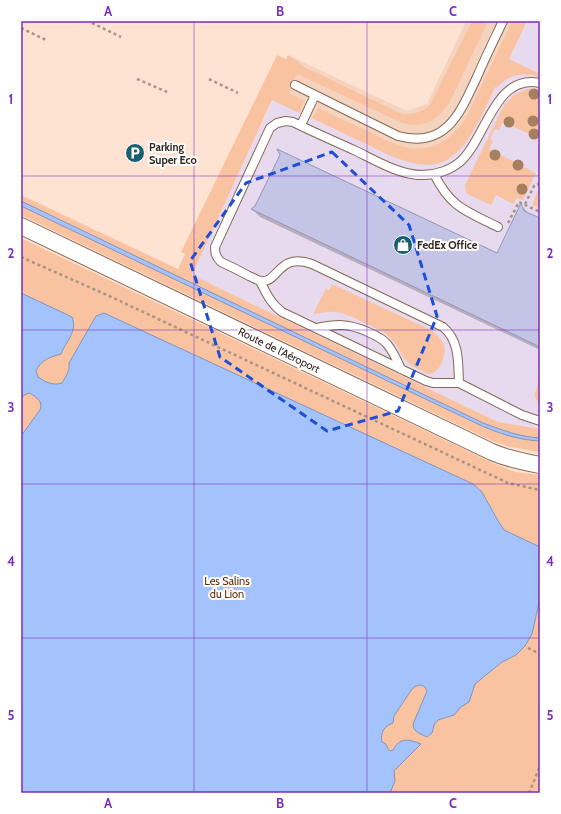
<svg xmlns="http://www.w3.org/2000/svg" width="561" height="814" font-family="Cabin,sans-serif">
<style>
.commercial{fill:#e7daee}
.built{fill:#f4d4bf}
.green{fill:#f9c3a2}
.water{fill:#a4c3fd;stroke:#8294bb}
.shadow{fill:#0003}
.building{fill:#c3c4e6;stroke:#9596b7}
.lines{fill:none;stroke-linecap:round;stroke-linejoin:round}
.lane-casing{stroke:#856855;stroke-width:10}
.street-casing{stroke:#856855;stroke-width:18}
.path{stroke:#a99386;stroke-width:2.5;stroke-dasharray:3 3;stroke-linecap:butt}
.lane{stroke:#fff;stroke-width:8}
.street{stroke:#fff;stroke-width:16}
.tree{fill:#a67f61}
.marked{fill:none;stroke:#1d4ed8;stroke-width:3;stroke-dasharray:8 5;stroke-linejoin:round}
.grid{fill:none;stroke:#7b2cbf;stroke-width:1;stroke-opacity:0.55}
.labels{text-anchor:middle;stroke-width:4;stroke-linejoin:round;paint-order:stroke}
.poi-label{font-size:11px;font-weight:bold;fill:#342720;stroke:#fff;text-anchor:start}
.street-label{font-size:11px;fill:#342720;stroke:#fff}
.park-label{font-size:11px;fill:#5d2d05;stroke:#fff}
.neatline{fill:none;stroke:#7b2cbf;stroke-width:1.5}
.grid-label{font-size:13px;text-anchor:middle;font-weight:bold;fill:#7b2cbf}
</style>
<rect width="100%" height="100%" fill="#ffe3d2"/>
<!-- commercial -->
<path class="commercial" d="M 527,21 L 540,21 L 540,429 L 498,422 L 191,275 L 273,100 L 391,156 L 441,163 L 452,157 L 468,139 L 482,116 Z"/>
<!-- built -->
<path class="built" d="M 466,21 L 527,21 L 482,116 L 468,139 L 452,157 L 441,163 L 428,165 L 410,161 L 391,156 L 273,100 L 292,57 L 407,111 L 427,104 Z"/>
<!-- green -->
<path class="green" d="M 472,21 L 488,21 L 450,102 C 436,122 426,128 402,123 L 297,74 L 289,93 L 304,101 L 299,113 L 272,100 L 192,275 L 498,422 L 540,429 L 540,452 L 510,447 L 492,441 L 21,215 L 21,195 L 178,269 L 185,254 L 181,252 L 277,55 L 286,59 L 288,55 L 292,57 L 304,67 L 402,114 C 412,115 423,112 430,105 Z
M 512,21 L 527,21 L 509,59 L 540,74 L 540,77 C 523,72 508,74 497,88 L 495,87 C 484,109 472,143 451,157 C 445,162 436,165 428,165 C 405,164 382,152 362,142 C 345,134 328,126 312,118 L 318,108 C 335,116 351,124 368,131 C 381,138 395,146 410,148 C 438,152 457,134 469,112 Z
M 527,89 L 540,89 L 540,139 L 503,122 L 499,130 L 495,129 L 490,139 L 493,141 L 489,149 L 536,173 L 523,200 L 517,198 L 513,204 L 496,195 L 491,205 L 467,194 L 466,192 L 465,185 L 504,105 L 514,95 Z
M 538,190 L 540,191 L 540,208 L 532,205 Z
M 21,238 L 495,464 L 516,472 L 540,475 L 540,793 L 21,793 Z
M 332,284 L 433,331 C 437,335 442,340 444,345 C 447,354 439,376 428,374 C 426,373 422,371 420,370 C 399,361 402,347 387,335 C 382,330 343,312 337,312 C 328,311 321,314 313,314 L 326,289 L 329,290 Z
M 540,369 L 540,408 L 534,394 C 539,389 537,377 540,369 Z"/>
<!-- water -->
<path class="water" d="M 21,201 L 483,423 C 502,430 520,437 540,438 L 540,441 C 519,440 501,434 482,426 L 21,206 Z
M 21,293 L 72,317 C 78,331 66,341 61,354 C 50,357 41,360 36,371 L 38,377 C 46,382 52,386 62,383 C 66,376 70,371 69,363 L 96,316 L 104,313 L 473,484 L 482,492 L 497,519 L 504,530 L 540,547 L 540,598 L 532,634 L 525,646 L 516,655 L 502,662 L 475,684 L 469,702 L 461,707 L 454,715 L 438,720 L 434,725 L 432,733 L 427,737 C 421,734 413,732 413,724 L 427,691 L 425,687 L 421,685 L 416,686 L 412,689 L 394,716 L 393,723 C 384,726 380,733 382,742 L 386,744 L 388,749 L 390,751 L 393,750 C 400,737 408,739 421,744 L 394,771 L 395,781 L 390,793 L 21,793 L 21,436 L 40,410 C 43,401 37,398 30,393 L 26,394 L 21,398 Z"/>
<!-- shadow -->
<path class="shadow" d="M 521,205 L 530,215 L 540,219 L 540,350 L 260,217 L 252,209 L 497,255 Z"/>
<!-- building -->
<path class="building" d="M 277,149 L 497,253 L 521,203 L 524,211 L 540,218 L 540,347 L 251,209 L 255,206 L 280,155 Z"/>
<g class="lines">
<!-- lane casing -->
<g class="lane-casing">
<path id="lane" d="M 295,85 L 398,136 C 446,149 460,113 477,77 C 485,58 494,40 503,21
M 301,125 L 315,95
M 434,174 C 451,208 466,211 498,227
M 260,281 C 266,293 271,304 282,312 L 426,381 L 433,383 L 459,383 L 522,415 L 540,421
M 316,328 C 337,324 348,323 368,332 C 375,335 382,338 387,344 C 393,351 397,360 401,369
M 459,383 C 458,363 460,341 443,327 L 312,264 C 277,252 279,284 260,281 C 257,280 252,277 249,276 C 240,271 230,266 221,262 C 216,257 215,254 215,247 L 270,128 L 277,123 L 286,121 L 293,122 C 313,132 334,141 354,150 C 375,160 399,175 422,175 C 436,175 451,170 461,161 C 486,138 495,73 540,83"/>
</g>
<!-- street casing -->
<g class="street-casing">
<path id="street" d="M 21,226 L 492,452 C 508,459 523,462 540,465"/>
</g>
<!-- path -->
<path class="path" d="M 92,23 L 121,37
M 21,28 L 48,41
M 137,79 L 167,92
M 209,79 L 238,93
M 525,204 L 534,186 L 536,184 L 540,184
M 508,223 L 519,202 L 540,212
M 21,257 L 107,295 L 508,483 L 540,490
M 528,648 L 540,654
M 529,793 L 540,766"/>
<!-- lane -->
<use href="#lane" class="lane"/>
<!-- street -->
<use href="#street" class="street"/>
</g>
<!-- trees -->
<g class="tree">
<circle cx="534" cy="94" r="5.5"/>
<circle cx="533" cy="121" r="5.5"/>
<circle cx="509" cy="122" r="5.5"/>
<circle cx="534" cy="134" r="5.5"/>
<circle cx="495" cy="155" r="5.5"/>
<circle cx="518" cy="165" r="5.5"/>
<circle cx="522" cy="189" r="5.5"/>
</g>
<!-- marked area -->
<path class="marked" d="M 332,152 L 409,225 L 437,316 L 398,411 L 327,431 L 220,357 L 190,261 L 246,183 Z"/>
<!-- grid -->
<path class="grid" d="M 194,21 L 194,793M 367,21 L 367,793M 21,176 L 540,176M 21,330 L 540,330M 21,484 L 540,484M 21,638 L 540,638"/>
<!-- icons -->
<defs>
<g id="parking-disc" transform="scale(1)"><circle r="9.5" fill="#185f70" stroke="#fff"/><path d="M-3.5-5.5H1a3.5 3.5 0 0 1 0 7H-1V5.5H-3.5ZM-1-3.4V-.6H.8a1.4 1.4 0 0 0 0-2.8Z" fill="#fff"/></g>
<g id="shop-disc" transform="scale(1)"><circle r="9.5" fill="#185f70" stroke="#fff"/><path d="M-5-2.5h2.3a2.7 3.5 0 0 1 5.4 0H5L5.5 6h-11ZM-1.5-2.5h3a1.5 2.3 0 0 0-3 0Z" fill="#fff"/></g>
</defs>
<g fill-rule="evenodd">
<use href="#parking-disc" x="135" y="153"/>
<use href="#shop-disc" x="403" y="245"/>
</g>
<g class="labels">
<!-- poi labels -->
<g class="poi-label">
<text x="149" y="151">Parking<tspan x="149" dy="13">Super Eco</tspan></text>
<text x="417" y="249">FedEx Office</text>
</g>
<!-- street labels -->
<g class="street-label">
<text transform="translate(279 350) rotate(26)" y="4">Route de l'Aéroport</text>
</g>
<!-- park labels -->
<g class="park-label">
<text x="227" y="585">Les Salins<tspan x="227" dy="13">du Lion</tspan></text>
</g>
</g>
<!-- border -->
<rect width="561" height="814" fill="none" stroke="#ffffff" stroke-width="44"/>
<rect x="22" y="22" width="517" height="770" class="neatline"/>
<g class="grid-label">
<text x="108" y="16">A</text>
<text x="280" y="16">B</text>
<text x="453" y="16">C</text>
<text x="11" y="104">1</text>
<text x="550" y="104">1</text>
<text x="11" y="258">2</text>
<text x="550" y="258">2</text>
<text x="11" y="412">3</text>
<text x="550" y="412">3</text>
<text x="11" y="566">4</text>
<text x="550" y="566">4</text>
<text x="11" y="720">5</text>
<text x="550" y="720">5</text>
<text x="108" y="808">A</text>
<text x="280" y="808">B</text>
<text x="453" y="808">C</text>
</g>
</svg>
